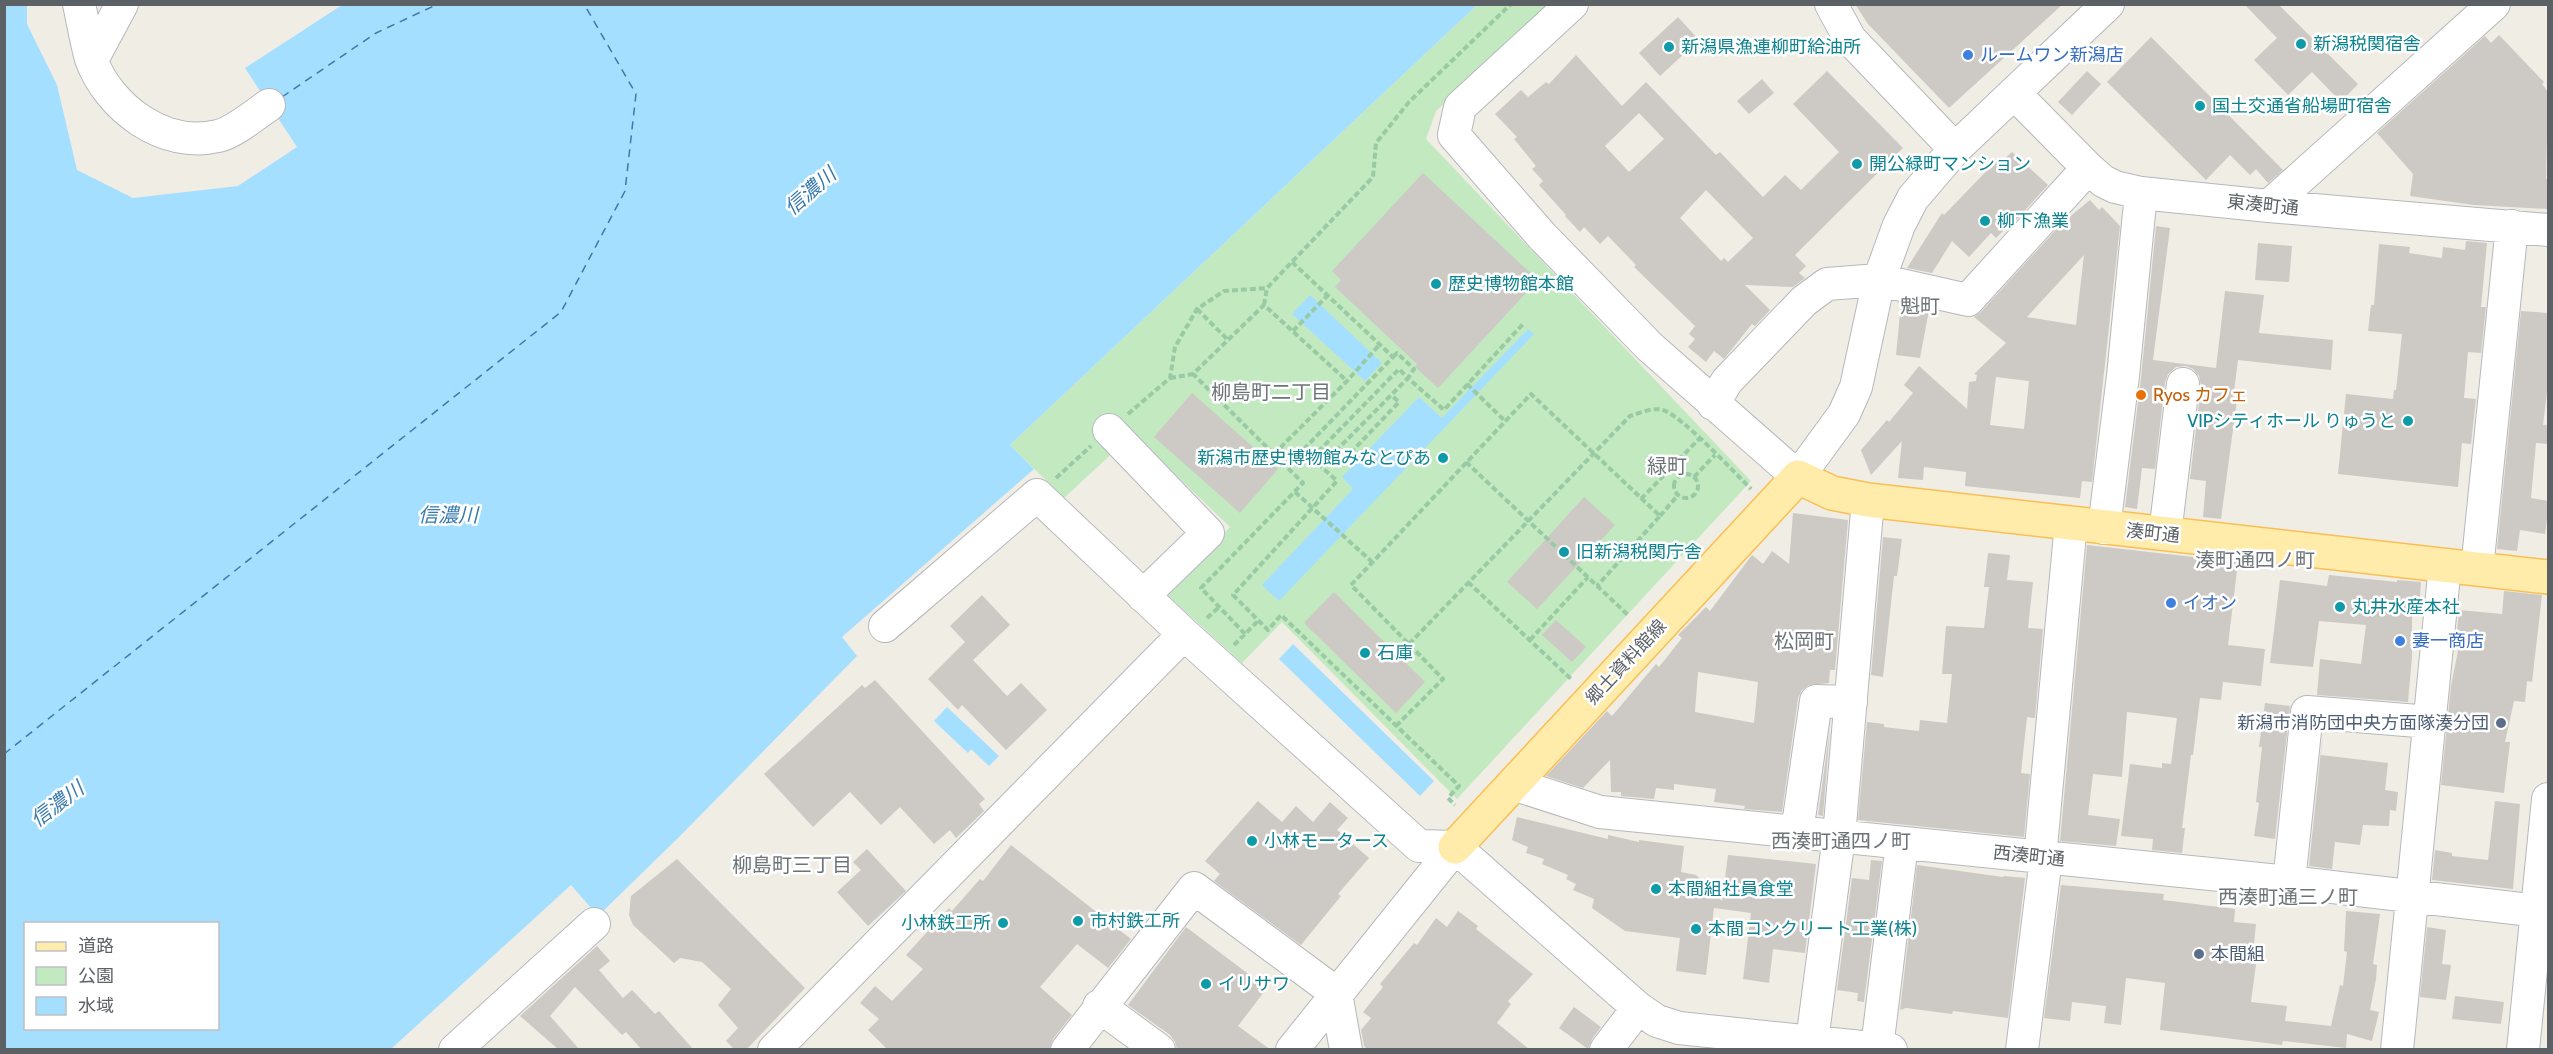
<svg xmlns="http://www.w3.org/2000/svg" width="2553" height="1054" font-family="Cabin,'Noto Sans JP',sans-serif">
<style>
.green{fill:#c3e9c0}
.water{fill:#a5dfff;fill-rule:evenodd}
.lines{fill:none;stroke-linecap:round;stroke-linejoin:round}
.ferry{stroke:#397baf;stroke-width:1.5;stroke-dasharray:8 6;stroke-linecap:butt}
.building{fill:#cdc9c4;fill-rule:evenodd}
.minor-casing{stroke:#b5b8bc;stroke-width:34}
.major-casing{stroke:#fabf54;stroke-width:36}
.path{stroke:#98caa3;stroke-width:4;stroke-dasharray:6 3;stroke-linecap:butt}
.minor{stroke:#fff;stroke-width:32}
.major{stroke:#ffebaa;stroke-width:33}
.culture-dot{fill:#0f9aa8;stroke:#fff;stroke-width:2}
.shop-dot{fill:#3f7fe0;stroke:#fff;stroke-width:2}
.food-dot{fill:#e8710a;stroke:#fff;stroke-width:2}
.service-dot{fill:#5c6f8a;stroke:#fff;stroke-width:2}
.labels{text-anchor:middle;stroke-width:5;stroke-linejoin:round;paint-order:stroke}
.culture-label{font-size:18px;fill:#0d838f;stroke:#fff;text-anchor:start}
.shop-label{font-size:18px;fill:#366cbe;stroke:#fff;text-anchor:start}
.street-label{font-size:18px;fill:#5c6166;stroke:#fff}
.food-label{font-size:18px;fill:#c56008;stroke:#fff;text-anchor:start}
.service-label{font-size:18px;fill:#4e5e75;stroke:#fff;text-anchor:end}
.water-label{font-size:20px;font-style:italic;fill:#397baf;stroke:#fff}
.neighbourhood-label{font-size:20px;fill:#6d7478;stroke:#fff}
</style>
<rect width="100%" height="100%" fill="#f0ede5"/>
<!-- green -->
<path class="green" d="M 1551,4 L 1436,111 L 1426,139 L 1751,481 L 1457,799 L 1282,622 L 1242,663 L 1166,594 L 1230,527 L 1133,434 L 1064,498 L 1010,445 L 1477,5 Z"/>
<!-- water -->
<path class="water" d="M 5,5 L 27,5 L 27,24 L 57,85 L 77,170 L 133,198 L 238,186 L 297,147 L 245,68 L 342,5 L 1477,5 L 1010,445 L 1034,469 L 842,637 L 857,656 L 680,836 L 598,916 L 571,885 L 391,1049 L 5,1050 ZM 26,924 L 218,924 L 218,1028 L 26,1028 Z
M 1310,295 L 1382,363 L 1365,381 L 1292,314 Z
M 1528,329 L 1534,334 L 1279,601 L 1262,585 L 1353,489 L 1342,477 L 1419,397 L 1442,418 Z
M 1293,644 L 1434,781 L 1420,796 L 1279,659 Z
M 947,707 L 999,756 L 989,766 L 971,749 L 968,753 L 934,721 Z"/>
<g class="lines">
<!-- ferry -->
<path class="ferry" d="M 282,97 L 376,33 L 438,4
M 4,754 L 561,312 L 625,191 L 636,94 L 584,4"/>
</g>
<!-- building -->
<path class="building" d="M 1855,4 L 2063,4 L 1949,108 L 1868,24 Z
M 2244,4 L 2278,4 L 2358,84 L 2341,102 L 2312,72 L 2288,95 L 2254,60 L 2277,38 Z
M 1678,17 L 1699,40 L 1660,76 L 1639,53 Z
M 2499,35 L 2544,82 L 2542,84 L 2548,92 L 2546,179 L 2548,179 L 2548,209 L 2474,205 L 2410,196 L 2413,174 L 2377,133 L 2485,36 L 2491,43 Z
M 2151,37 L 2283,170 L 2268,183 L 2256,169 L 2250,175 L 2230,155 L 2206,180 L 2107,82 Z
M 1576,55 L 1622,106 L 1646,82 L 1716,155 L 1720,152 L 1763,197 L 1785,175 L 1801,190 L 1839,152 L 1793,104 L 1827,71 L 1903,148 L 1795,255 L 1806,266 L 1799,273 L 1805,278 L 1793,287 L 1745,285 L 1770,310 L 1755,326 L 1752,324 L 1724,359 L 1714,351 L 1706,362 L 1688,347 L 1695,339 L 1689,334 L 1695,326 L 1634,267 L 1636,265 L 1608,236 L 1600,244 L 1584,227 L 1580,232 L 1565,216 L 1566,215 L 1539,185 L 1543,181 L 1532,169 L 1536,166 L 1514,139 L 1517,137 L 1495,114 L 1521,90 L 1528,97 L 1546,82 L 1549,84 ZM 1639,113 L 1664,139 L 1629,172 L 1605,146 ZM 1706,190 L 1753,238 L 1728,262 L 1724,258 L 1721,261 L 1680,218 Z
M 2087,71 L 2101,84 L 2072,115 L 2058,102 Z
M 1762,79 L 1774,93 L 1749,114 L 1737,101 Z
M 2012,152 L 2048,185 L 2008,229 L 2006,228 L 1996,238 L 1991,233 L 1969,257 L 1952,241 L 1932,273 L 1907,268 L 1942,213 L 1944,215 L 2000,157 L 2003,160 Z
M 1423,173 L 1538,280 L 1438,388 L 1415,367 L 1417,364 L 1335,287 L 1341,280 L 1332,271 Z
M 2090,200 L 2099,210 L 2102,207 L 2120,226 L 2092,482 L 2082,481 L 2080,498 L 1965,486 L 1966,472 L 1924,467 L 1923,480 L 1898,478 L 1902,441 L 1871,475 L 1861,450 L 1887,420 L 1889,422 L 1913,393 L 1904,385 L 1919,366 L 1967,409 L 1969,382 L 1976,381 L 1977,375 L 1974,374 L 2006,343 L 1974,317 L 1981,312 L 2061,224 ZM 2084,255 L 2076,325 L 2027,317 ZM 1996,377 L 2029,381 L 2024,429 L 1990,425 Z
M 2156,226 L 2170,228 L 2153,360 L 2216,368 L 2225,291 L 2264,295 L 2259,333 L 2333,340 L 2331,370 L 2238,360 L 2233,399 L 2237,400 L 2221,519 L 2203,517 L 2206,481 L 2190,479 L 2201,386 L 2199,376 L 2193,369 L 2186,366 L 2176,367 L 2168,374 L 2165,382 L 2155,469 L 2142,468 L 2137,509 L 2125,507 L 2141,378 Z
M 2466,241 L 2487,243 L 2481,307 L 2486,307 L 2481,353 L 2468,352 L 2464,398 L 2476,399 L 2471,444 L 2462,443 L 2458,487 L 2338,474 L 2346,394 L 2393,399 L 2394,390 L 2396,390 L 2402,334 L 2368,331 L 2371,305 L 2374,305 L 2379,244 L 2410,247 L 2409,253 L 2442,258 L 2443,247 L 2465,250 Z
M 2258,243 L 2292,246 L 2289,282 L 2255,280 Z
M 1901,303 L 1929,310 L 1920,358 L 1896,355 Z
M 2521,311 L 2548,313 L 2548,384 L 2543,425 L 2548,425 L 2548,431 L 2547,444 L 2536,443 L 2531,498 L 2548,501 L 2548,512 L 2545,534 L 2520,530 L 2517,551 L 2497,549 Z
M 1192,393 L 1278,469 L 1240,513 L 1154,437 Z
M 1584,497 L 1615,525 L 1537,609 L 1507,582 Z
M 1793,513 L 1848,520 L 1835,670 L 1830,670 L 1829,683 L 1809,685 L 1802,690 L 1798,698 L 1782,812 L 1744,809 L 1745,806 L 1714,802 L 1716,789 L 1674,784 L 1674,790 L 1656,788 L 1654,799 L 1621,796 L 1621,792 L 1611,792 L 1610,760 L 1583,788 L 1546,776 L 1607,711 L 1612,716 L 1656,664 L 1659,667 L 1682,638 L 1678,635 L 1706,607 L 1710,611 L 1752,555 L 1763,564 L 1772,551 L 1789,564 ZM 1698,672 L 1758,682 L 1754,723 L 1695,712 Z
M 1883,537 L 1902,539 L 1897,576 L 1894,576 L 1883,677 L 1871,675 Z
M 2087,545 L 2238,562 L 2228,645 L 2265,649 L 2261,686 L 2223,682 L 2221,700 L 2200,698 L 2193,755 L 2191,755 L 2182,828 L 2185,828 L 2182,853 L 2152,850 L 2153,839 L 2121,836 L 2130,764 L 2162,768 L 2162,763 L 2171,764 L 2177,718 L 2127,712 L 2122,777 L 2093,774 L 2088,815 L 2120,819 L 2116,846 L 2060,841 Z
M 1988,553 L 2010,555 L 2007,580 L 2033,582 L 2028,628 L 2043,629 L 2035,718 L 2027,717 L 2021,773 L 2030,774 L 2024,837 L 1858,820 L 1867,722 L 1884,724 L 1884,727 L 1919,731 L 1920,720 L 1947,723 L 1952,674 L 1942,674 L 1946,626 L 1984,628 L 1989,587 L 1984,587 Z
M 2329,575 L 2397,582 L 2397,580 L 2421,582 L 2419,611 L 2412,610 L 2412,657 L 2408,702 L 2317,695 L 2320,659 L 2361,664 L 2366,625 L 2319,621 L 2313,667 L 2270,663 L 2280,580 L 2327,586 Z
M 2504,591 L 2542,595 L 2532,682 L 2527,681 L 2525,702 L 2514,701 L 2505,742 L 2510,742 L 2504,793 L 2441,785 L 2451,686 L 2462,631 L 2457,631 L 2459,610 L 2502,614 Z
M 1334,592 L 1425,682 L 1396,713 L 1304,623 Z
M 982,595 L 1010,625 L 973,660 L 1007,696 L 1021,683 L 1047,710 L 1006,750 L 962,705 L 958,710 L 928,679 L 965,642 L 950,626 Z
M 1556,620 L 1586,647 L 1572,662 L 1542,635 Z
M 875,680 L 985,799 L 979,804 L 984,811 L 956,838 L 950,830 L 934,844 L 900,807 L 881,825 L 850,792 L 813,827 L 764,774 L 862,685 L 865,688 Z
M 2265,703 L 2290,706 L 2275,839 L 2254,836 L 2259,803 L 2256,802 L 2262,747 L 2259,747 Z
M 1830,728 L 1823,816 L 1818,815 Z
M 2323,731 L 2321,755 L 2388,763 L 2385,790 L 2398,792 L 2396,811 L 2390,810 L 2389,826 L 2363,825 L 2360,845 L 2335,842 L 2332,869 L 2309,866 Z
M 1258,801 L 1282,822 L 1296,806 L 1313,822 L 1330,802 L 1348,818 L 1337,830 L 1369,858 L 1338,894 L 1341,896 L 1301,945 L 1214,881 L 1220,874 L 1205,861 Z
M 2495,801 L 2520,804 L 2513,889 L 2432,880 L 2435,850 L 2452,853 L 2452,856 L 2488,860 Z
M 1517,817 L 1608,839 L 1608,835 L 1639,842 L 1639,840 L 1684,846 L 1681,872 L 1696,875 L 1722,901 L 1728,855 L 1816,864 L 1805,953 L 1773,949 L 1769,983 L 1743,979 L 1751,913 L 1714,908 L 1706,975 L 1676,971 L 1680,938 L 1625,931 L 1592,908 L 1594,899 L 1573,890 L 1576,884 L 1566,879 L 1568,875 L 1542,864 L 1544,859 L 1526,853 L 1528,847 L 1512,840 Z
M 1011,845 L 1131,939 L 1108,968 L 1077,944 L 1040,987 L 1072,1015 L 1053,1039 L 1049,1050 L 888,1050 L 868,1030 L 879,1019 L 860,1003 L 875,986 L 892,1001 L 923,969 L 906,955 L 949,908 L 952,911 L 980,879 L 983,881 Z
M 867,849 L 906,891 L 868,926 L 837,892 L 861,870 L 853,862 Z
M 677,859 L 805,988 L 746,1050 L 735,1050 L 726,1041 L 738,1028 L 718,1005 L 731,989 L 702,962 L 680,958 L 674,963 L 633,925 L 629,915 L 631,896 Z
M 1871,860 L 1882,861 L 1864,1002 L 1857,1001 L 1858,993 L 1837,990 L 1852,878 L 1869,880 Z
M 1917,865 L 2003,877 L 2004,876 L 2025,878 L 2008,1018 L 1953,1011 L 1952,1014 L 1906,1008 L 1900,1010 Z
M 2061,885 L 2164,894 L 2163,900 L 2235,909 L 2234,922 L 2256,924 L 2252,964 L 2256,964 L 2251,1002 L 2287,1006 L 2285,1021 L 2331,1026 L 2340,985 L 2343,986 L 2347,952 L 2344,951 L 2346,911 L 2380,914 L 2373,964 L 2377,965 L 2376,979 L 2370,1010 L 2379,1012 L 2372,1041 L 2347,1034 L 2346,1048 L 2283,1041 L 2282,1045 L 2160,1030 L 2165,983 L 2126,978 L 2121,1025 L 2104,1023 L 2106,1006 L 2072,1002 L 2070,1021 L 2044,1018 Z
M 1458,911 L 1478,926 L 1476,929 L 1533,974 L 1508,1001 L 1511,1004 L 1497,1023 L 1530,1050 L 1368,1050 L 1364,1046 L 1361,1030 L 1371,1018 L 1363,1012 L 1383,987 L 1380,984 L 1414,943 L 1417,945 L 1436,918 L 1447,927 Z
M 1186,927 L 1267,988 L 1238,1026 L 1271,1050 L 1177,1050 L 1175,1042 L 1170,1035 L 1128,1005 Z
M 2427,927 L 2446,930 L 2442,964 L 2451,965 L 2446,1000 L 2420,997 Z
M 597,946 L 610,961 L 599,970 L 623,998 L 632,990 L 655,1014 L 659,1011 L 694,1050 L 642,1050 L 626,1032 L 622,1035 L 575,987 L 550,1016 L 580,1050 L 559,1050 L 520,1016 Z
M 2455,996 L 2504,1002 L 2501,1024 L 2452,1019 Z
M 1574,1007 L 1601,1027 L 1592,1039 L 1588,1049 L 1559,1028 Z"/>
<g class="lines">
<!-- minor casing -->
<g class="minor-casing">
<path id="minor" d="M 79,4 C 83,22 86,41 91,59 C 109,108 164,149 218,136 C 233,133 256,114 269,105
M 1572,4 L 1460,107 L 1454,135 L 1542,236 L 1650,347 L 1798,477 L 1844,414 L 1856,387 L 1879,280 L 1899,225 L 1913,198 L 1955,149 L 2108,4
M 1831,4 L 1850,39 L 1955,149
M 92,60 L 122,4
M 2015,94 L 2088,168 L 2103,181 L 2115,187 L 2141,193 L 2269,206 L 2548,230
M 2269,206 L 2494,4
M 1713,404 L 1727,381 L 1804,301 L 1827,284 L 1879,280 L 1968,300 L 2088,168
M 1109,430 L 1208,533 L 1143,596
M 2104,528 L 2123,376 L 2141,193
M 2165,534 L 2183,384
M 2477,569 L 2512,226
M 885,626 L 1037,495 L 1184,634
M 1513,784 L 1600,812 L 2289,882 L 2548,912
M 1797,832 L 1816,701 L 1851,702
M 2040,858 L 2071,523
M 2289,882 L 2307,712 L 2430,722
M 1099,1006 L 1159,1050
M 1812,1041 L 1839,836 L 1868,500
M 1877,1048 L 1902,843
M 455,1050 L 594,924
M 774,1050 L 1184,634 L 1419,846 L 1455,847 L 1638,1008 L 1657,1021 L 1679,1028 L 1891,1050
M 1067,1050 L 1194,888 L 1336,993 L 1346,1050
M 1292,1050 L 1455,847
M 1606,1050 L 1638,1008
M 2022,1050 L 2046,858
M 2397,1050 L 2445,565
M 2523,1050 L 2548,799"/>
</g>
<!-- major casing -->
<g class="major-casing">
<path id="major" d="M 1455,847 L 1798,477 L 1832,493 L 1868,500 L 2548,577"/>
</g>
<!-- path -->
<path class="path" d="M 1292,262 L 1393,357 L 1303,450 L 1337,481 L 1233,595 L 1268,630 L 1281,615 L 1459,786 L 1448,798 L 1455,805
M 1264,305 L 1267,288
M 1197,309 L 1228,340
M 1293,331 L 1328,295
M 1393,357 L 1397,353 L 1414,369 L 1408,378 L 1444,410 L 1523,324
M 1170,378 L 1193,374
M 1467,384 L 1505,421
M 1128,414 L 1170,378 L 1175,347 L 1197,309 L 1224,291 L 1267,288 L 1373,177 L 1376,143 L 1409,102 L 1511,4
M 1274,454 L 1347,381 L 1380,344
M 1312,458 L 1399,369 L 1408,378 L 1321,466
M 1466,462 L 1629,616
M 1338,466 L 1399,402 L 1391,395
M1674 486a12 12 0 1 1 24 0a12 12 0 1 1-24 0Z
M 1694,477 L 1715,455
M 1056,478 L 1091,446
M 1295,492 L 1371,561
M 1641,499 L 1699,439
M 1660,516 L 1678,495
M 1468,582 L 1571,679
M 1207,618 L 1219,607
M 1245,634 L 1201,588 L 1303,483 L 1193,374 L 1264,305 L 1347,381
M 1530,640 L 1588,577
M 1409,644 L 1630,416 C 1640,413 1653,407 1663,410 C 1682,416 1734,472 1751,489
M 1234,645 L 1259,620
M 1396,726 L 1443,679 L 1351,585 L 1531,394 L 1660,516 L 1597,586"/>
<!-- minor -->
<use href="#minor" class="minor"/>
<!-- major -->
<use href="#major" class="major"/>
</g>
<!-- markers -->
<g class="culture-dot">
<circle cx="2301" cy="44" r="6"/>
<circle cx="1669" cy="47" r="6"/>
<circle cx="2200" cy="106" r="6"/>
<circle cx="1857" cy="164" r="6"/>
<circle cx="1985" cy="221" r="6"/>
<circle cx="1436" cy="284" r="6"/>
<circle cx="2408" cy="421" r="6"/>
<circle cx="1443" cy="458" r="6"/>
<circle cx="1564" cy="552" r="6"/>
<circle cx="2340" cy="607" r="6"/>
<circle cx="1365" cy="653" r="6"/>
<circle cx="1252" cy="841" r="6"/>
<circle cx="1656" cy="889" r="6"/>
<circle cx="1078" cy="921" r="6"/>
<circle cx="1003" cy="923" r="6"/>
<circle cx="1696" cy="929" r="6"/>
<circle cx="1206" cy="984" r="6"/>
</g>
<g class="shop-dot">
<circle cx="1968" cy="55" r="6"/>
<circle cx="2171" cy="603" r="6"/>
<circle cx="2400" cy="641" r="6"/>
</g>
<circle class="food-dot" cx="2141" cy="395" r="6"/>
<g class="service-dot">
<circle cx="2501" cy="723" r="6"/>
<circle cx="2199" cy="954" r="6"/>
</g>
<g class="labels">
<!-- culture labels -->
<g class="culture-label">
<text x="2313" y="50">新潟税関宿舎</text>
<text x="1681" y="53">新潟県漁連柳町給油所</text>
<text x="2212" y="112">国土交通省船場町宿舎</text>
<text x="1869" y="170">開公緑町マンション</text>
<text x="1997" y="227">柳下漁業</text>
<text x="1448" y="290">歴史博物館本館</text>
<text x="2396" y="427" text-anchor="end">VIPシティホール りゅうと</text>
<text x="1431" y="464" text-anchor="end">新潟市歴史博物館みなとぴあ</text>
<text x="1576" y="558">旧新潟税関庁舎</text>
<text x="2352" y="613">丸井水産本社</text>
<text x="1377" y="659">石庫</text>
<text x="1264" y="847">小林モータース</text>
<text x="1668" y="895">本間組社員食堂</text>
<text x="1090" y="927">市村鉄工所</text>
<text x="991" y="929" text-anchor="end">小林鉄工所</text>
<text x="1708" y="935">本間コンクリート工業(株)</text>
<text x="1218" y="990">イリサワ</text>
</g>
<!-- shop labels -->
<g class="shop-label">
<text x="1980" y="61">ルームワン新潟店</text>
<text x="2183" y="609">イオン</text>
<text x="2412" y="647">妻一商店</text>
</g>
<!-- street labels -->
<g class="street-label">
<text transform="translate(2263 205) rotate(6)" y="6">東湊町通</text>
<text transform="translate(2153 533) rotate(6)" y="6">湊町通</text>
<text transform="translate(1626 662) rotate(-47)" y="6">郷土資料館線</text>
<text transform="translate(2029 856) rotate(6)" y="6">西湊町通</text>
</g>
<!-- food labels -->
<g class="food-label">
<text x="2153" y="401">Ryos カフェ</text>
</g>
<!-- service labels -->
<g class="service-label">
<text x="2489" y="729">新潟市消防団中央方面隊湊分団</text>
<text x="2211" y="960" text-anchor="start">本間組</text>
</g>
<!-- water labels -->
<g class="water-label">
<text transform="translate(810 191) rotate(-41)" y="7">信濃川</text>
<text x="448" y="522">信濃川</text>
<text transform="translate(57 804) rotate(-37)" y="7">信濃川</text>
</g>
<!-- neighbourhood labels -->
<g class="neighbourhood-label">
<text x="1920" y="313">魁町</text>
<text x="1271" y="399">柳島町二丁目</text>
<text x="1667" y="473">緑町</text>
<text x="2255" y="567">湊町通四ノ町</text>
<text x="1804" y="648">松岡町</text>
<text x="1841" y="848">西湊町通四ノ町</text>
<text x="792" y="872">柳島町三丁目</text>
<text x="2288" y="904">西湊町通三ノ町</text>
</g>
</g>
<!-- border -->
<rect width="2553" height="1054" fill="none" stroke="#5c6166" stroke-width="12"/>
<!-- legend -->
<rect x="24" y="922" width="195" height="108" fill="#ffffff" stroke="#bec0c2" stroke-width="1.5"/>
<rect x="36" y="942" width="30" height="9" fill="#ffebaa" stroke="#bec0c2" stroke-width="1.5"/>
<text x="78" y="952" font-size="18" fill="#5c6166">道路</text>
<rect x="36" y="967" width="30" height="18" fill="#c3e9c0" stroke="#bec0c2" stroke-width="1.5"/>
<text x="78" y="982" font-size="18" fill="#5c6166">公園</text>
<rect x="36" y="997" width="30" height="18" fill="#a5dfff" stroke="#bec0c2" stroke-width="1.5"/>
<text x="78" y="1012" font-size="18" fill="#5c6166">水域</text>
</svg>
